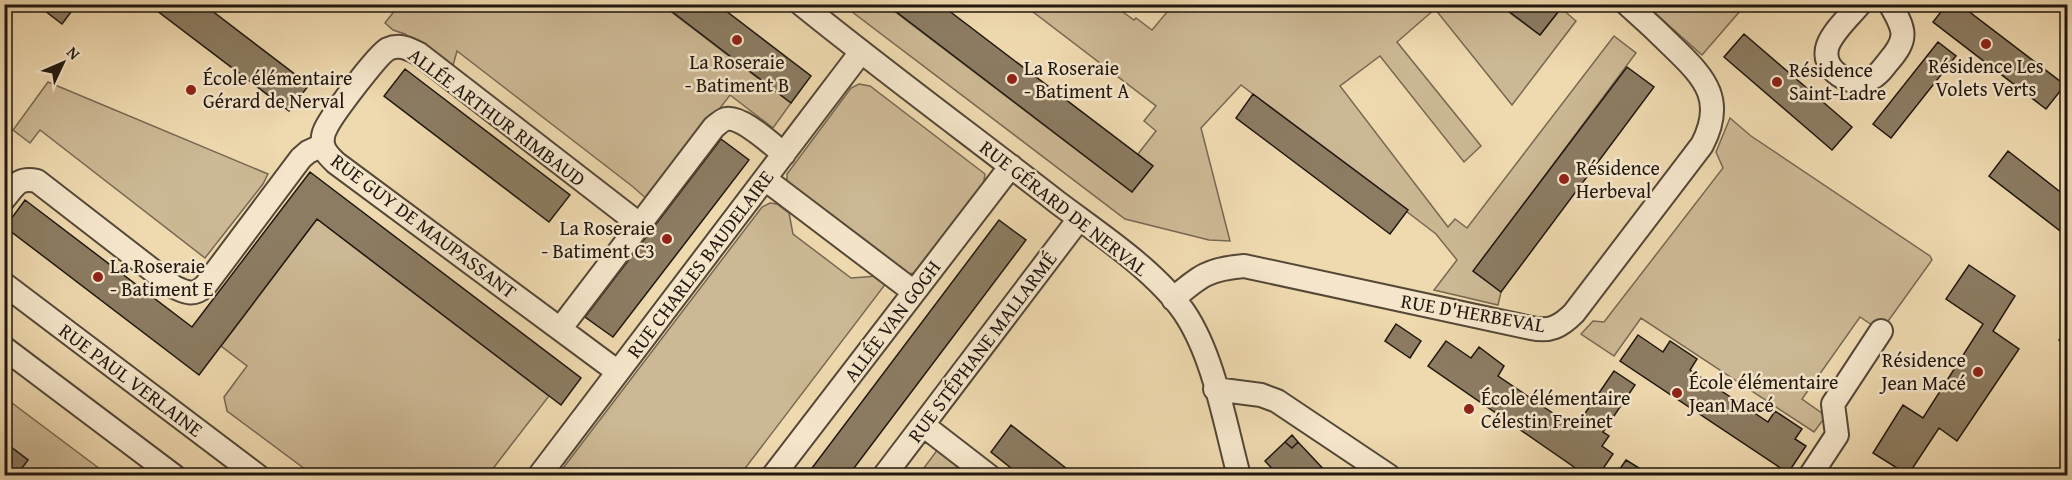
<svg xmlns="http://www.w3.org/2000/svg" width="2072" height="480" font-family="'Gentium Book Plus',serif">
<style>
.green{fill:#ccb894;stroke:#766852;stroke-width:1.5}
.building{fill:#8c7c62;stroke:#20170f;stroke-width:1.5}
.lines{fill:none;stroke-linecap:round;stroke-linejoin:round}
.minor-casing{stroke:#544837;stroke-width:26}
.minor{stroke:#f5e6cb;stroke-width:22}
.poi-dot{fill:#8f2418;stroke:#f5e6cb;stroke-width:2}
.labels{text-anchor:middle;stroke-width:5;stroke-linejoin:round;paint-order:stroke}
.poi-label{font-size:20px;fill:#20170f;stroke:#f5e6cb;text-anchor:start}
.street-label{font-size:20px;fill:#20170f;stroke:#f5e6cb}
</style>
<rect width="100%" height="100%" fill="#efd9af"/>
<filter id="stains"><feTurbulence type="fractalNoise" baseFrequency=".00333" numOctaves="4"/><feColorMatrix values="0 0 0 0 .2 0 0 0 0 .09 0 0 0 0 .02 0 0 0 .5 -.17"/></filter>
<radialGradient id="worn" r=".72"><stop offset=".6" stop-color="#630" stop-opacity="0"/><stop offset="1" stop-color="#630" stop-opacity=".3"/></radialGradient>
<!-- green -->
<path class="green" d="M 399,5 L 662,5 L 791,103 L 773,128 L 730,95 L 649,201 L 632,186 L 457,51 L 452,69 L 405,34 L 393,30 L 385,23 Z
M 843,5 L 886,5 L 1132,192 L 1152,166 L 1138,154 L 1156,131 L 1144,121 L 1156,106 L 1024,5 L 1113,5 L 1134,20 L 1136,18 L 1152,30 L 1173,5 L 1499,5 L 1540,35 L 1561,8 L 1576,21 L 1512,105 L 1435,9 L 1397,42 L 1481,146 L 1464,162 L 1380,56 L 1340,86 L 1448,227 L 1455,219 L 1467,228 L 1614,36 L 1636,53 L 1474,271 L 1501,292 L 1498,305 L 1434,290 L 1457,260 L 1436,234 L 1241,85 L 1201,128 L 1230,241 L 1209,240 L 1125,219 Z
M 1646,5 L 1834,5 L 1831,10 L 1749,7 L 1741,10 L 1702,55 Z
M 48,82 L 268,174 L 263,184 L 205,258 L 40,130 L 30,143 L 13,130 Z
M 859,84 L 870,86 L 985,174 L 983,186 L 914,273 L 908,274 L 787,182 L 787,174 L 851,88 Z
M 1730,118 L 1751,136 L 1930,256 L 1932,260 L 1881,331 L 1860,317 L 1802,399 L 1826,416 L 1814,432 L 1641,318 L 1614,356 L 1581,334 L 1593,321 L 1604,322 L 1723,168 L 1716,152 Z
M 770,203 L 777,204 L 789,213 L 793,234 L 851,278 L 878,276 L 887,282 L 740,475 L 557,476 L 762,207 Z
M 317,219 L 549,396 L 488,475 L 313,475 L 227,411 L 224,397 L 247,366 L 221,346 Z
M 4,397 L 108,475 L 16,475 L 28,460 L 7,444 L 5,446 Z
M 938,449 L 974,476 L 918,476 Z"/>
<!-- building -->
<path class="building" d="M 36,4 L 77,4 L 62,24 Z
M 148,4 L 203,4 L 309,85 L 289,111 Z
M 662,4 L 717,4 L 811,76 L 791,103 Z
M 886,4 L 940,4 L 1153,166 L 1132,192 Z
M 1499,4 L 1548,4 L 1558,12 L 1540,35 Z
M 1947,4 L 1959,4 L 2065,85 L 2046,109 L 1933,22 Z
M 1744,34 L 1852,127 L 1832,150 L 1724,57 Z
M 1938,42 L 1956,56 L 1891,138 L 1873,124 Z
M 1627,67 L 1654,87 L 1501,292 L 1473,271 Z
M 405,69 L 570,195 L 549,222 L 384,96 Z
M 1253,94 L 1408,210 L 1390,234 L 1236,118 Z
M 721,139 L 749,160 L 613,337 L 585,317 Z
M 2008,151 L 2068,198 L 2068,237 L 1989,176 Z
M 310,172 L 581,378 L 561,405 L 317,219 L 199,375 L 5,227 L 25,200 L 192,327 Z
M 999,220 L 1026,240 L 848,476 L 806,476 Z
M 1969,265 L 2015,296 L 1993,331 L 2019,349 L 1957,441 L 1939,428 L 1908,475 L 1873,453 L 1903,405 L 1923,418 L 1983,324 L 1946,299 Z
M 1396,324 L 1421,341 L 1410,358 L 1385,341 Z
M 2068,329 L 2068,346 L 2059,340 Z
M 1638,335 L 1663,352 L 1670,341 L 1697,359 L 1690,370 L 1768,422 L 1775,411 L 1802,429 L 1795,439 L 1806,446 L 1788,473 L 1620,361 Z
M 1446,341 L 1471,358 L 1479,347 L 1504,366 L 1498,376 L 1575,428 L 1614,371 L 1635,385 L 1603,432 L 1609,436 L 1602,446 L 1613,454 L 1598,476 L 1587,476 L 1428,366 Z
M 1011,425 L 1076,476 L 1021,476 L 991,452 Z
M 1292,435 L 1298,442 L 1292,448 L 1285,442 Z
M 1285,442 L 1292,448 L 1298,442 L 1330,476 L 1279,476 L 1265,461 Z
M 7,444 L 28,460 L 16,476 L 4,475 L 4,446 Z
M 1626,460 L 1644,471 L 1641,476 L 1615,476 Z"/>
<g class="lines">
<!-- minor casing -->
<g class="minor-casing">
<path id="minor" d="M 801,4 C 885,72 972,136 1057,202 C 1098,233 1155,270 1184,312 C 1214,356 1225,424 1239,476
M 1860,4 C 1850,16 1834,30 1828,45 C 1819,70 1851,89 1872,78 C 1879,75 1883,68 1888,62 C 1909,38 1905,30 1890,4
M 765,179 L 914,292
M 4,199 C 15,186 18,177 37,181 L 174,287 C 187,293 194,296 205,286 L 301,158 L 308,152 L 323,145
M 4,284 L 258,476
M 1173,299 C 1200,276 1208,269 1244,266 L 1531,328 C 1550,332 1560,327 1574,313 L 1702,145 C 1725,101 1706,79 1675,49 C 1659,33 1644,19 1627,4
M 560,329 L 714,127 C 718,124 722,120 726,119 C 742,116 771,144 784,154
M 4,348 L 174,476
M 618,372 L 336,163 C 331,158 324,152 323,144 C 322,138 324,131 327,126 C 334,113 377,55 388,49 C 399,44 408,48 419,54 L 639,224
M 1215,389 L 1261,395 L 1277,401 L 1389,476
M 923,425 L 989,476
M 539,476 L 861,52
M 773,476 L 1011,166
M 884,476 L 1079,219
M 1810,476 L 1837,435 L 1833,404 L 1881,331"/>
</g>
<!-- minor -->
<use href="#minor" class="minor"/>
</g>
<!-- markers -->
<g class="poi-dot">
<circle cx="737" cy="40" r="6"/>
<circle cx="1986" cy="44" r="6"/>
<circle cx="1012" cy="79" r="6"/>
<circle cx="1777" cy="82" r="6"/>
<circle cx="191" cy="90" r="6"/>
<circle cx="1564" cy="179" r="6"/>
<circle cx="667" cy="239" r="6"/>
<circle cx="98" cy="277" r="6"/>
<circle cx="1978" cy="372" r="6"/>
<circle cx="1677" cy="393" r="6"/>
<circle cx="1469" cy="409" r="6"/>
</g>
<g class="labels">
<!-- poi labels -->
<g class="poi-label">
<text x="737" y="69" text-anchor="middle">La Roseraie<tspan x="737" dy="23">- Batiment B</tspan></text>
<text x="1986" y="73" text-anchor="middle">Résidence Les<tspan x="1986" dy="23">Volets Verts</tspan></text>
<text x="1024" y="75">La Roseraie<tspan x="1024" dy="23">- Batiment A</tspan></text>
<text x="1789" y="77">Résidence<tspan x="1789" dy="23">Saint-Ladre</tspan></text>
<text x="203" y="85">École élémentaire<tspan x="203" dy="23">Gérard de Nerval</tspan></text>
<text x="1576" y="175">Résidence<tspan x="1576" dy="23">Herbeval</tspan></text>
<text x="655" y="235" text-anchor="end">La Roseraie<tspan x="655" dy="23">- Batiment C3</tspan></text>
<text x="110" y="273">La Roseraie<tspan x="110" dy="23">- Batiment E</tspan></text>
<text x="1966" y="367" text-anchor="end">Résidence<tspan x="1966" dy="23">Jean Macé</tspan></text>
<text x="1689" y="389">École élémentaire<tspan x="1689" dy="23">Jean Macé</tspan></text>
<text x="1481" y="405">École élémentaire<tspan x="1481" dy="23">Célestin Freinet</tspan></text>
</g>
<!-- street labels -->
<g class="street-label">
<text transform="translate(497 117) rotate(37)" y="7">ALLÉE ARTHUR RIMBAUD</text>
<text transform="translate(1064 208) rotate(38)" y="7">RUE GÉRARD DE NERVAL</text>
<text transform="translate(424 226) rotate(37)" y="7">RUE GUY DE MAUPASSANT</text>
<text transform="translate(700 264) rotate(-53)" y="7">RUE CHARLES BAUDELAIRE</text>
<text transform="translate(1473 313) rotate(10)" y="7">RUE D'HERBEVAL</text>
<text transform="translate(892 321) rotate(-53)" y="7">ALLÉE VAN GOGH</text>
<text transform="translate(982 347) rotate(-53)" y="7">RUE STÉPHANE MALLARMÉ</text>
<text transform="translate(131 380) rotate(37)" y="7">RUE PAUL VERLAINE</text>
</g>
</g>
<!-- margin -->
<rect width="2072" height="480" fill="none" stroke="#efd9af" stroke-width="24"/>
<rect x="6" y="6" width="2060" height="468" fill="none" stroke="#20170f" stroke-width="3"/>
<rect x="12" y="12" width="2048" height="456" fill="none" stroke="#20170f" stroke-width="1.5"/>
<!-- north arrow -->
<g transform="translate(63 63) rotate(46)" stroke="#f5e6cb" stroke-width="4.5" paint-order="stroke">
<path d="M0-4.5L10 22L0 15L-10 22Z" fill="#20170f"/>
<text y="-9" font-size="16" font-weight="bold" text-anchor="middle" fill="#20170f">N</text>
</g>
<rect width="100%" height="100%" filter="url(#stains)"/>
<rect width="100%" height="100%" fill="url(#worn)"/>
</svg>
